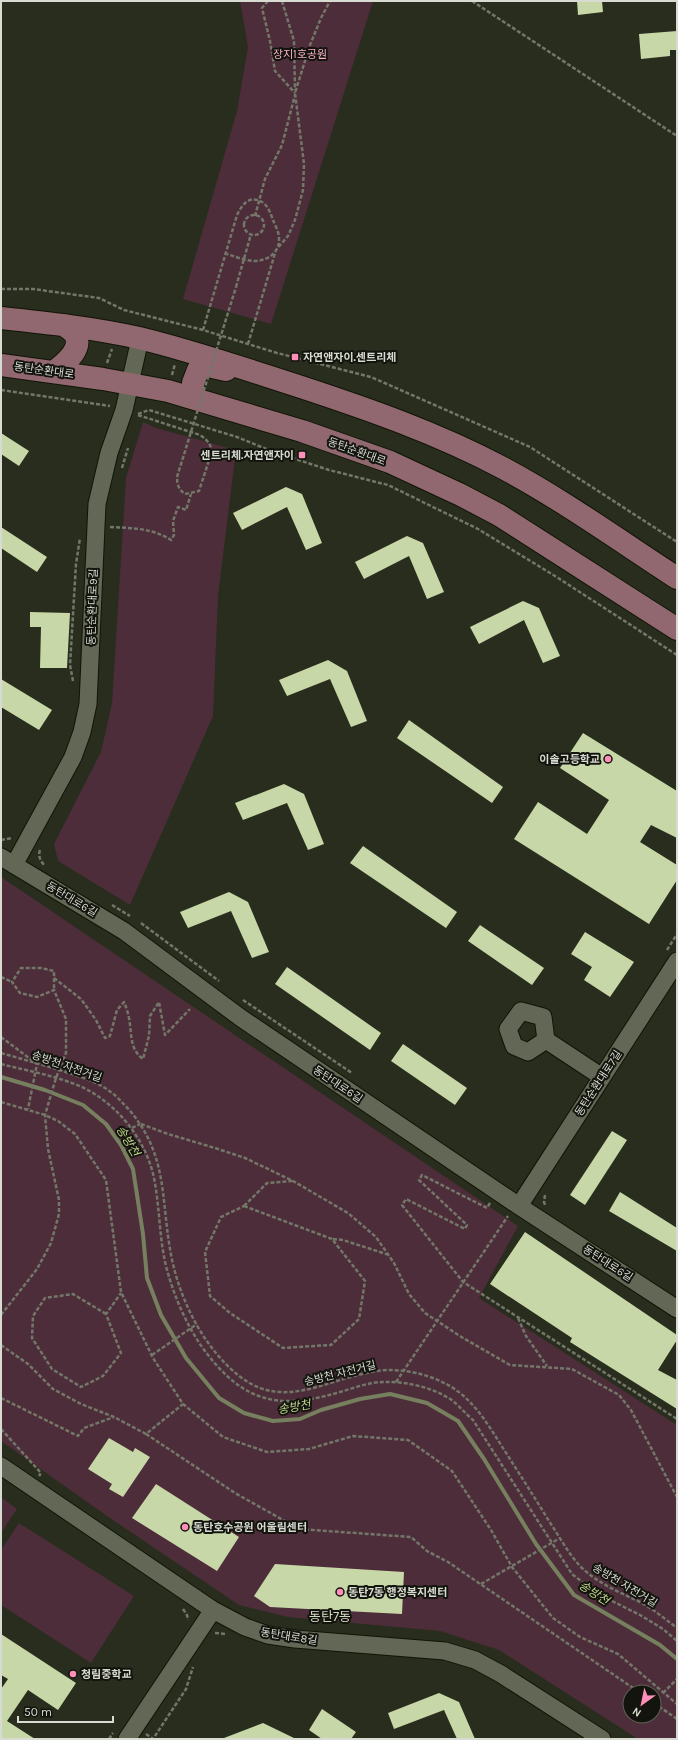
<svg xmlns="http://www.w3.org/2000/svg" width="678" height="1740" font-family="Karla,'Noto Sans KR',sans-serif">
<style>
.green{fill:#4d2d39;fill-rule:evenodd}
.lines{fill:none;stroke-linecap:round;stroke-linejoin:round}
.stream{stroke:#767f5e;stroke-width:4}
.building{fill:#c8d7a7}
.minor-casing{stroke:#111506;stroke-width:19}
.major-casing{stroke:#111506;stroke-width:24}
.path{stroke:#73776a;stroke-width:2.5;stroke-dasharray:4 2;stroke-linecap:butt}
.minor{stroke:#636856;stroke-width:17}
.major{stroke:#916770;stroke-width:22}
.path-bridge{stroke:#73776a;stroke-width:2.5;stroke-dasharray:4 2;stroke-linecap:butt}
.poi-dot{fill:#ff8eb9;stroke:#12140d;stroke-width:1.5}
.labels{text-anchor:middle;stroke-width:4;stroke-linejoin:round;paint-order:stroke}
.park-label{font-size:11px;fill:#feb0cb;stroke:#12140d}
.poi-label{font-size:11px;font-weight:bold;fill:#d8dbd1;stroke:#12140d;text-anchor:start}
.street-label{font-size:11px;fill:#d8dbd1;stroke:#12140d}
.water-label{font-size:12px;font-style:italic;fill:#bdd28b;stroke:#12140d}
.quarter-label{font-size:13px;fill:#d0d7c2;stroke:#12140d}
</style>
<rect width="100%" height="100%" fill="#282d1d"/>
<!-- green -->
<path class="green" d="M 240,1 L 373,1 L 271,324 L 183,299 L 237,111 L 248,47 Z
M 143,422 L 156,428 L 236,450 L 218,596 L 213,716 L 130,905 L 58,861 L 54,844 L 101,752 L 112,703 L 126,478 Z
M 1,877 L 518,1226 L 479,1298 L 677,1425 L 677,1739 L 638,1739 L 499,1650 L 440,1631 L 288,1617 L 239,1605 L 107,1516 L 1,1441 ZM 630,1692 L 654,1692 L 654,1716 L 630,1716 Z
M 1,1497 L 17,1509 L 1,1533 Z
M 19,1523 L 134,1596 L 91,1663 L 1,1605 L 1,1550 Z"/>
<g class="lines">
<!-- stream -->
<path class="stream" d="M 1,1077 L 45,1090 L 83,1105 L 106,1124 L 121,1145 L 133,1169 L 143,1234 L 147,1278 L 161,1315 L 186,1358 L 219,1398 L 244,1413 L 273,1421 L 300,1419 L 321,1410 L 360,1399 L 390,1394 L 427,1403 L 458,1421 L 484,1459 L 536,1544 L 574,1595 L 660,1645 L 677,1659"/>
</g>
<!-- building -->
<path class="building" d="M 577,1 L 602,1 L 603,12 L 578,15 Z
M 677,31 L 677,50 L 670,50 L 670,56 L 641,59 L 639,34 Z
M 1,433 L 29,451 L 19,466 L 1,454 Z
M 286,487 L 302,494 L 322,543 L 306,550 L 287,507 L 242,530 L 233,513 Z
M 1,527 L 47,557 L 37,572 L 1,548 Z
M 407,536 L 423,543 L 444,592 L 427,599 L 409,556 L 364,579 L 355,562 Z
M 523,601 L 539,608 L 560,656 L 543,663 L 524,620 L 479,644 L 470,627 Z
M 30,612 L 70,613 L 67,668 L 40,668 L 41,627 L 30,627 Z
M 328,660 L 347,671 L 367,721 L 351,727 L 330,679 L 287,696 L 279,680 Z
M 1,679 L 52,710 L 39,730 L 1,707 Z
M 409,720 L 503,787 L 492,803 L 397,738 Z
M 583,733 L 677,791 L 677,838 L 651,825 L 640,842 L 677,865 L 677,880 L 649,924 L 514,839 L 538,802 L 587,834 L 609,800 L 560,768 Z
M 284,784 L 304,794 L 324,844 L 308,850 L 287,803 L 243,820 L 235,803 Z
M 363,846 L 457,912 L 446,928 L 350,863 Z
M 229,892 L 248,902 L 269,952 L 252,958 L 231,911 L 188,928 L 180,912 Z
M 480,925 L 544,968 L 532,985 L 468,941 Z
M 585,932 L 634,962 L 610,997 L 584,980 L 592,967 L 571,954 Z
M 287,967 L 381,1033 L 370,1050 L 275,984 Z
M 403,1044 L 467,1088 L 455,1105 L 391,1061 Z
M 612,1131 L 627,1140 L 585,1205 L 570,1195 Z
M 620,1192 L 677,1228 L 677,1251 L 609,1211 Z
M 525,1232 L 677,1335 L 677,1340 L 658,1370 L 677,1380 L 677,1409 L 570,1342 L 572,1338 L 490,1284 Z
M 109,1438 L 133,1452 L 135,1448 L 150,1457 L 123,1497 L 109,1489 L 112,1484 L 88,1469 Z
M 156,1484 L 239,1537 L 217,1571 L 132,1518 Z
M 275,1564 L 404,1572 L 402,1614 L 270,1607 L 254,1596 Z
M 1,1634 L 76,1683 L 58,1710 L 28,1690 L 7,1721 L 35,1739 L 1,1739 L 1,1689 L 8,1679 L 1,1675 Z
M 439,1693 L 459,1702 L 475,1739 L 457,1739 L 444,1710 L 394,1729 L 388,1713 Z
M 322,1709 L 356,1732 L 351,1739 L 322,1739 L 309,1730 Z
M 263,1723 L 296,1739 L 225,1739 L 224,1738 Z"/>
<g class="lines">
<!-- minor casing -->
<g class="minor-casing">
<path id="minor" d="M 1,857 L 124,931 L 241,1018 L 519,1206 L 677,1309
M 14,865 L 73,757 L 82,732 L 88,704 L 97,504 L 109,453 L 124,410 L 140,339
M 546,1040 L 543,1017 L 521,1011 L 508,1029 L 514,1046 L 528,1052 L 546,1040 L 602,1077
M 519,1206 L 677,961
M 1,1466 L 213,1610 L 245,1627 L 268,1635 L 295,1639 L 445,1651 L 475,1660 L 501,1674 L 602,1739
M 127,1739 L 213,1610"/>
</g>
<!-- major casing -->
<g class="major-casing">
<path id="major" d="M 1,318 C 48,323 94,328 139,338 C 193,351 245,369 298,386 C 368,409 437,433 503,468 C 563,500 620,541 677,578
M 1,365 L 103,379 L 168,391 L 302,431 L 390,462 L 461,495 L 499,515 L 677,629
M 55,371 C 65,363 85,348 74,333 C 71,330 67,327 64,325
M 194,398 L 193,383 L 198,370 L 208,366 L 226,370"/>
</g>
<!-- path -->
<path class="path" d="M 268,1 L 262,8 L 270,41 L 275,71 L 295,93
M 282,1 L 294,41 L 295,90
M 472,1 L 677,136
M244 225a10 10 0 1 1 20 0a10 10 0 1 1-20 0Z
M 255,216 L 265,179 L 282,145 L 295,95
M 236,287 L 251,234
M 1,289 L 33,289 L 99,298 L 124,310 L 203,330 L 277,353 L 371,377 L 530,447 L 677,542
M 203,330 L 237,215 C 241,207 247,197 257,200 C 267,202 270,212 273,220 C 275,225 279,232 279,238 C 280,252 269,260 256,261 C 246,261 236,257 227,254
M 248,344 L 276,250 L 288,236 L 295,220 L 303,190 L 304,164 L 295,93 L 310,45 L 321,18 L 330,1
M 107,363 L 112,349
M 172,375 L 175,364
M 1,390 L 110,406
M 138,414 L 149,410 L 237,437 L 271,451 L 329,470 L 388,485 L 478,529 L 555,576 L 677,655
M 138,415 L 200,435 C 207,440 210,443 212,451 L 199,491 L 185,494 C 179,490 177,485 177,477
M 122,468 L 128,448
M 110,527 C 132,528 152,528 171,540 L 174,535 L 173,521 L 178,507 L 186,510 L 191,494
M 73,681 L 70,665 L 76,564 L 80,538
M 1,840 L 12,838
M 40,850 C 38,856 40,860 44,865
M 112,905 L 130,916
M 141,923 L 219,981
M 667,950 L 677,934
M 1,977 L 12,982
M 54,978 L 81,999 L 96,1020 L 105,1038 L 110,1036 L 117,1010 L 124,1002 C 126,1007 128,1012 129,1018 C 132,1033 129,1049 143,1059 L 149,1036 L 150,1016 L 159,1002 L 165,1035 L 190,1009
M 243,1000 L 352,1073
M 1,1037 L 37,1064 L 28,1109
M 1,1053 C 22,1059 43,1065 63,1071 C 77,1076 93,1080 105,1088 C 115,1094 123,1103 131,1112 C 167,1156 161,1196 170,1249 C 177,1292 198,1338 230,1368 C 277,1414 319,1382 371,1372 C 394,1367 423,1372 444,1383 C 470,1395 486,1421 501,1445 C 517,1470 533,1495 549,1521 C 559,1536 568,1553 580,1566 C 597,1583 619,1592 640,1602 C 653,1609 665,1619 677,1628
M 1,1064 C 28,1071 58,1076 84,1088 C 118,1105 146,1140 154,1178 C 160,1208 159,1240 167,1270 C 178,1309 196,1346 225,1374 C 260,1408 296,1405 340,1392 C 354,1388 369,1382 384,1382 C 406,1381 435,1388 453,1401 C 460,1407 466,1414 473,1420 L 572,1574 L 598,1594 L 640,1615 L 663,1629 L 677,1641
M 1,1102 L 45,1115 L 58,1121 L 75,1134 L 106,1180 L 121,1292 L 153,1358 L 183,1404 L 223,1437 L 267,1452 L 309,1449 L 353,1436 L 408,1440 L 452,1471 L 491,1530 L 512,1567 L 553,1618 L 580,1637 L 618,1654 L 677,1704
M 141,1124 L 168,1134 L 215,1148 L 245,1158 L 293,1181 L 348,1213 L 376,1237 L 394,1263 L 409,1294 L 425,1313 L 463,1338 L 510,1365 L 572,1369 L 619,1395 L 631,1410 L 677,1497
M 132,1128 L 140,1124
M 545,1195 L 544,1202 L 545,1205
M 490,1203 L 487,1208 L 422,1175 L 419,1180 L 467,1225 L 465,1229 L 406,1199 L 402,1205 L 463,1282 L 677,1419
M 244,1206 L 332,1239 L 365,1281 L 359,1319 L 331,1345 L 283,1348 L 230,1313 L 210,1296 L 205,1252 L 221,1217 Z
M 244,1206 L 267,1183 L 292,1181
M 333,1239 L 343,1240 L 389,1255
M 106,1314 L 73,1294 L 45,1298 L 33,1316 L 32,1338 L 52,1369 L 81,1387 L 103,1376 L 121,1353 L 106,1314 L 121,1293
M 1,1315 L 37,1269 L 51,1243 L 59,1214 L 59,1200 L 48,1149 L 45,1115 L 56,1078 L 66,1053 L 66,1019 L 54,990 L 37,997 L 20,993 L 12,982 L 21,968 L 41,968 L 54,971 L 54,990
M 518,1318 L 526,1336 L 547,1366
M 1,1345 L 28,1364 L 53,1389 L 81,1404 L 114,1417 L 146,1434 L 183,1404
M 152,1355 L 197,1324
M 396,1382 L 508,1216
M 1,1398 L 78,1436 L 84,1428 L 114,1417
M 1,1429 L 41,1473 L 39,1476
M 146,1434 L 235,1493 L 299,1529 L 411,1537 L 427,1551 L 448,1562 L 639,1692
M 481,1584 L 560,1538
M 183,1609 L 187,1615 L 188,1620
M 215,1633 L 226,1634
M 663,1693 L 677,1679
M 654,1703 L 677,1719
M 146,1734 L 153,1739 L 186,1689 L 193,1667
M 109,1739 L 113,1733"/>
<!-- minor -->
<use href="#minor" class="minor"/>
<!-- major -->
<use href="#major" class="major"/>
<!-- path-bridge -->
<path class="path-bridge" d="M 177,477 L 236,287"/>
</g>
<!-- markers -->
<g class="poi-dot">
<rect x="291" y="353" width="8" height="8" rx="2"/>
<rect x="298" y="451" width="8" height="8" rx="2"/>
<circle cx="608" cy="759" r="4"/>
<circle cx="185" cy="1527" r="4"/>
<circle cx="340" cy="1592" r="4"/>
<circle cx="73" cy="1674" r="4"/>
</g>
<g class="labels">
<!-- park labels -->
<g class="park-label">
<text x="300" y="58">장지1호공원</text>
</g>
<!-- poi labels -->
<g class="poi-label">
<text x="303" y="361">자연앤자이.센트리체</text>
<text x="294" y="459" text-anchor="end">센트리체.자연앤자이</text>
<text x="600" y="763" text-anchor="end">이솔고등학교</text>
<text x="193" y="1531">동탄호수공원 어울림센터</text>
<text x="348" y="1596">동탄7동 행정복지센터</text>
<text x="81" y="1678">청림중학교</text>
</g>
<!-- street labels -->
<g class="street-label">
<text transform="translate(44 370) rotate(8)" y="4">동탄순환대로</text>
<text transform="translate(357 451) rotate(20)" y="4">동탄순환대로</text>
<text transform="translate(92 607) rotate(-88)" y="4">동탄순환대로9길</text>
<text transform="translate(72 899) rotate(31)" y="4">동탄대로6길</text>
<text transform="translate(67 1066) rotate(19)" y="4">송방천 자전거길</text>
<text transform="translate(598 1083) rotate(-57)" y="4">동탄순환대로7길</text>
<text transform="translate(338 1084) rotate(34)" y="4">동탄대로6길</text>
<text transform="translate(608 1263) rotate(33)" y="4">동탄대로6길</text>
<text transform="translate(340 1373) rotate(-14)" y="4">송방천 자전거길</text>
<text transform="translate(625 1585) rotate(31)" y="4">송방천 자전거길</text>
<text transform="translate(289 1636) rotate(9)" y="4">동탄대로8길</text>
</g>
<!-- water labels -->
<g class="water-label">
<text transform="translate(128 1141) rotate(59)" y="4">송방천</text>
<text transform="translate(294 1407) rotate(-10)" y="4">송방천</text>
<text transform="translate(594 1593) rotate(33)" y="4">송방천</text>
</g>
<!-- quarter labels -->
<g class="quarter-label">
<text x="330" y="1621">동탄7동</text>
</g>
</g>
<!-- border -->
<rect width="678" height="1740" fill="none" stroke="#d8dbd1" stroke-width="4"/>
<!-- north arrow -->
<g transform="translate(642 1704) rotate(213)"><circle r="19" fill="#12140d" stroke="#61645b"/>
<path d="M0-3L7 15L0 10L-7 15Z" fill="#ff8eb9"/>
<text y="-6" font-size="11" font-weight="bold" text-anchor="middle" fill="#d8dbd1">N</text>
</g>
<!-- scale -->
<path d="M18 1716v6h95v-6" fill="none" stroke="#d8dbd1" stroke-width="2"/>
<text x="24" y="1716" font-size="12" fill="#d8dbd1" stroke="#12140d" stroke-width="3" paint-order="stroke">50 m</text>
</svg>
